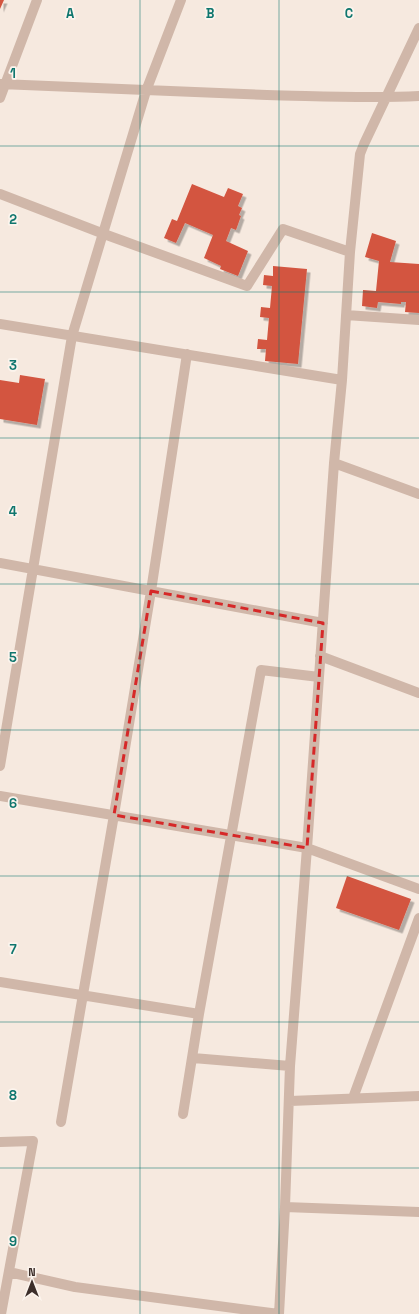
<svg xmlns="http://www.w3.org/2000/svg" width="419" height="1314" font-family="'Space Grotesk',sans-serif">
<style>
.building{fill:#d35540;filter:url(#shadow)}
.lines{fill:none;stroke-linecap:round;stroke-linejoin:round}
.minor{stroke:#d0b7a9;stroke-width:10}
.marked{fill:none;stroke:#d62828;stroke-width:3;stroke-dasharray:8 5;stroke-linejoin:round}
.grid{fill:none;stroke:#0f766e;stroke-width:1;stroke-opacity:0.55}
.grid-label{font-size:13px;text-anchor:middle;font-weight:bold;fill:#0f766e;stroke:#fcf4ed;stroke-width:3.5;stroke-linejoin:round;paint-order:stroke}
</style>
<defs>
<filter id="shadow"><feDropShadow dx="3.5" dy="3.5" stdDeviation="0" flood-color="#0004"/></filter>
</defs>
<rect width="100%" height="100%" fill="#f6e9df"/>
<!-- building -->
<path class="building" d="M 0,0 L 4,0 L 0,9 Z
M 192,184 L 224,197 L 228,188 L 243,194 L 238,206 L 242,208 L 239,215 L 241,216 L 236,230 L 231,228 L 226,241 L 248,251 L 238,276 L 220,269 L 221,266 L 204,258 L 213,235 L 185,223 L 176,243 L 164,238 L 172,219 L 177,221 Z
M 372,233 L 396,241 L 390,262 L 419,264 L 419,313 L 405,312 L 406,302 L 401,302 L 401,304 L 378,302 L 377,308 L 362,306 L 363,290 L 376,291 L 379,261 L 365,257 Z
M 273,266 L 307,269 L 298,364 L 265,361 L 266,349 L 257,349 L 258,339 L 267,340 L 269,318 L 260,317 L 261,307 L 270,308 L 272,286 L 263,285 L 264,275 L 273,276 Z
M 20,375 L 45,379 L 37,425 L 0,419 L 0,380 L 19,383 Z
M 347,876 L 411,899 L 399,930 L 336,908 Z"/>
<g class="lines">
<!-- minor -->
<path class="minor" d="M 0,84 C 89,87 178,92 267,95 C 318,96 368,99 419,96
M 0,98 L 37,0
M 0,194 L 104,234 L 247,286 L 283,229 L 350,252
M 346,315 L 419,320
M 0,324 L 342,380
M 334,463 L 419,494
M 0,563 L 323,623
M 320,656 L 419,693
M 0,766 L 72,336 L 146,91 L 181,0
M 0,796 L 307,848 L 419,889
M 0,982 L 199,1014
M 193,1058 L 290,1066
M 353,1098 L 419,918
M 290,1101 L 419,1096
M 183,1114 L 199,1014 L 261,670 L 319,677
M 61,1122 L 114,815 L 151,591 L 187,354
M 0,1142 L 33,1141 L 1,1314
M 285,1207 L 419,1212
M 9,1272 L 75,1287 L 279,1314
M 279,1314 L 285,1207 L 290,1066 L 307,848 L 334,463 L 342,380 L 350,252 L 360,154 L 364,144 L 419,28"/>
</g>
<!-- marked area -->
<path class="marked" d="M 151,591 L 323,623 L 307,848 L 114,815 Z"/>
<!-- grid -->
<path class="grid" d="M 140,0 L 140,1314M 279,0 L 279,1314M 0,146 L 419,146M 0,292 L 419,292M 0,438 L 419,438M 0,584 L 419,584M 0,730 L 419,730M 0,876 L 419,876M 0,1022 L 419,1022M 0,1168 L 419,1168"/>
<g class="grid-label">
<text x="70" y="18">A</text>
<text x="210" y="18">B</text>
<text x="349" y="18">C</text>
<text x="13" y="78">1</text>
<text x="13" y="224">2</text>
<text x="13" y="370">3</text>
<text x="13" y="516">4</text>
<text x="13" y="662">5</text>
<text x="13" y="808">6</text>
<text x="13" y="954">7</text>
<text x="13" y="1100">8</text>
<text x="13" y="1246">9</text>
</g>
<!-- north arrow -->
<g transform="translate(32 1282)" stroke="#fcf4ed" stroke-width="3" paint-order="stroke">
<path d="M0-3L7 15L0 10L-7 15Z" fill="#3c2e2a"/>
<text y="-6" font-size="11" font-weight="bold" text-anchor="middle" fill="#3c2e2a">N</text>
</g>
</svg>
